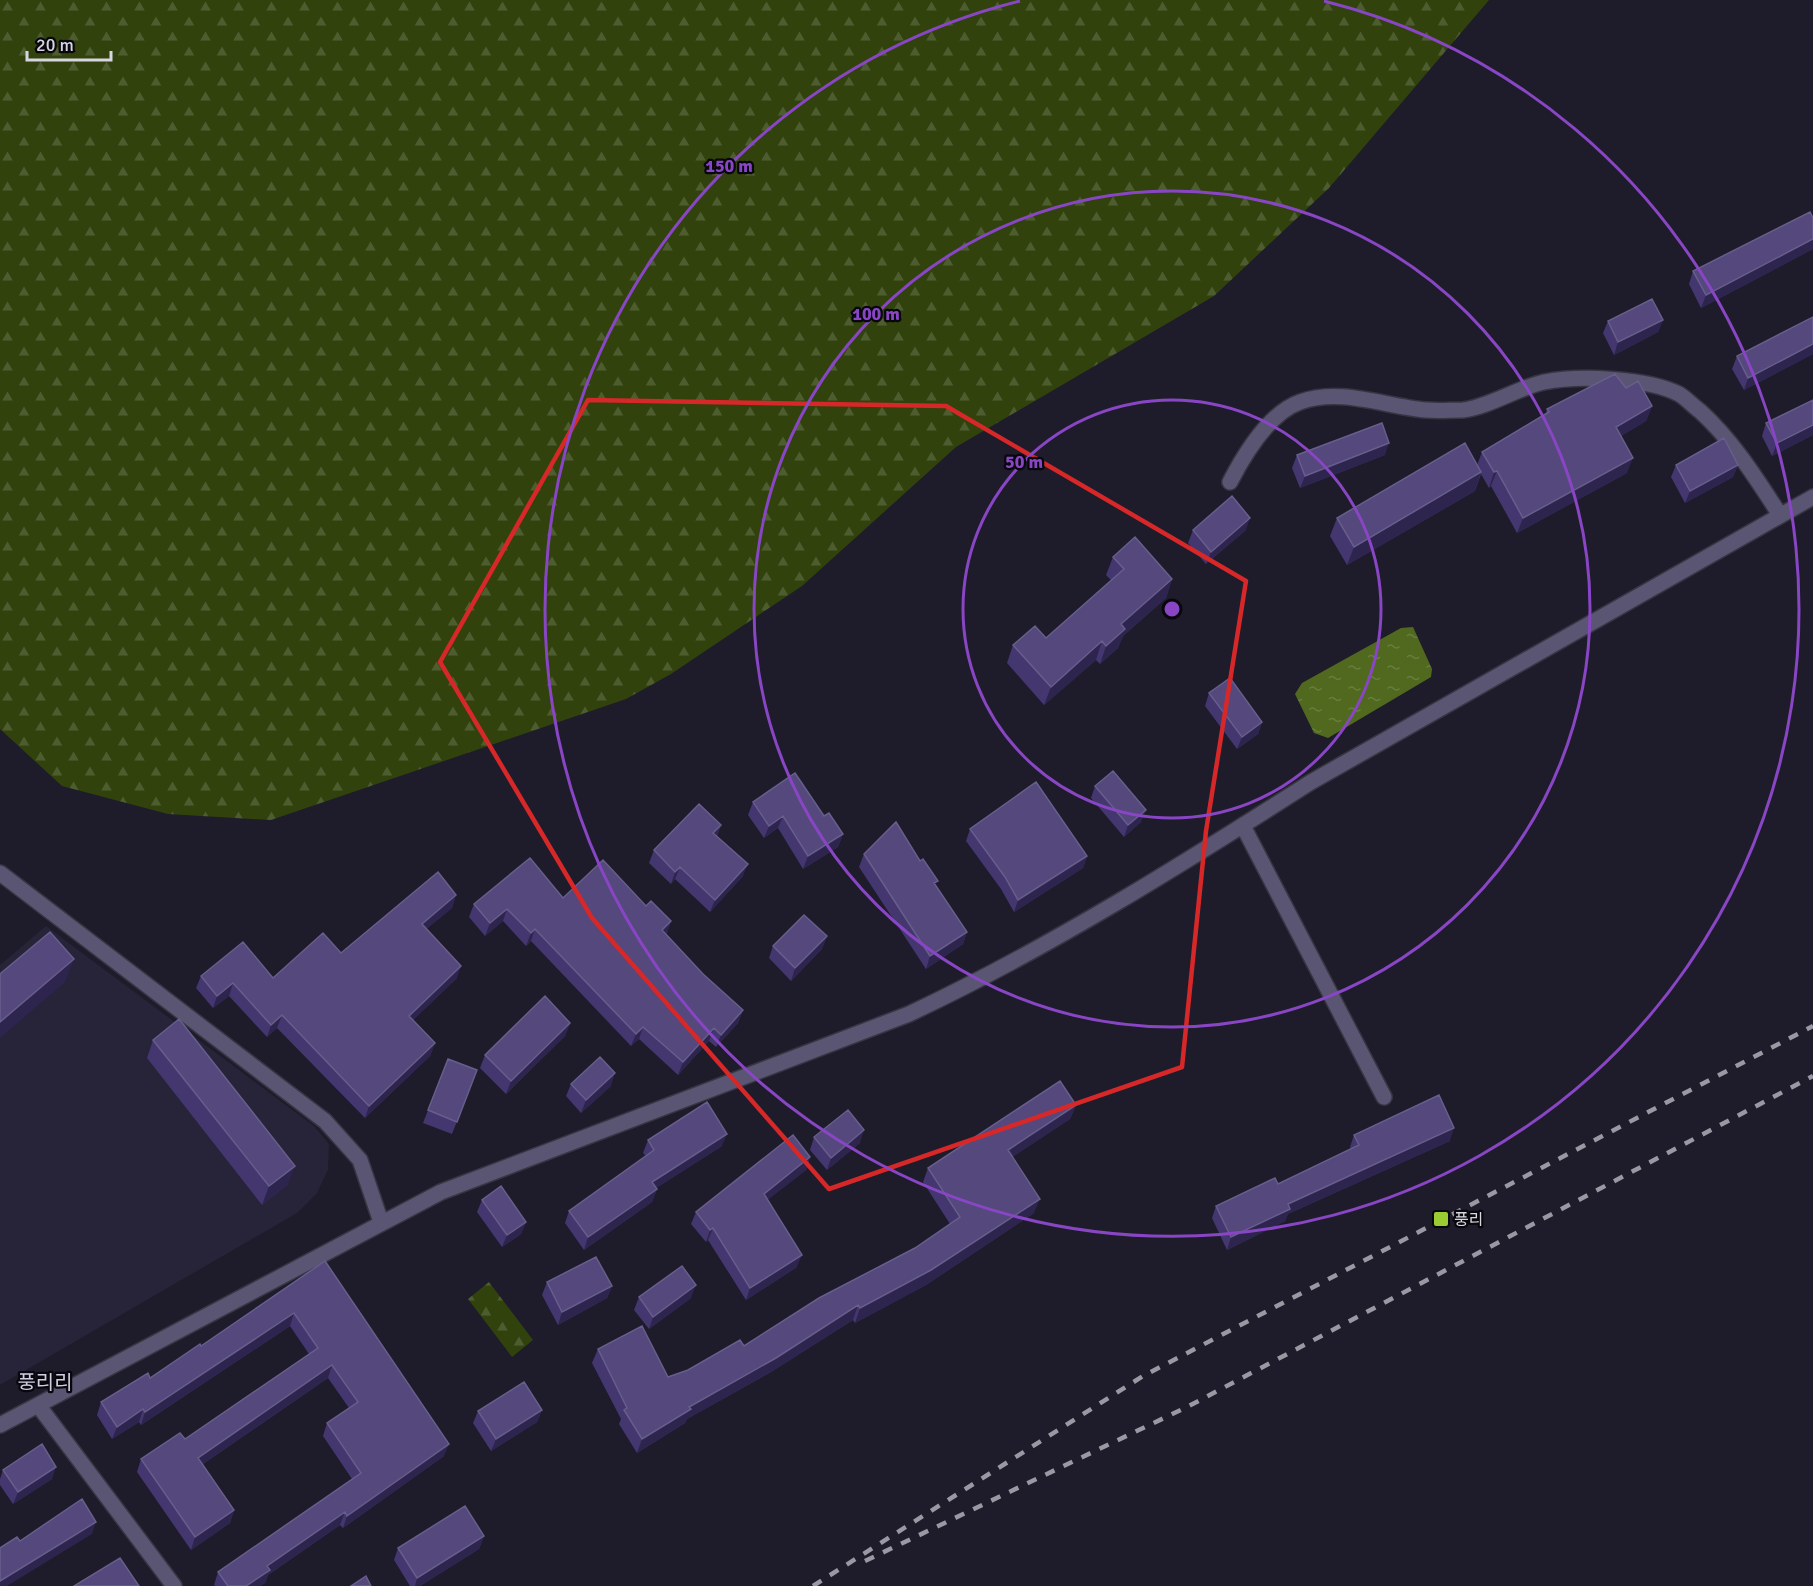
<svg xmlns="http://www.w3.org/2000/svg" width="1813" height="1586" font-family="Signika,'Noto Sans KR',sans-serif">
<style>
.built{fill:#272439}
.forest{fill:url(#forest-firs)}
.water{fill:url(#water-ripples)}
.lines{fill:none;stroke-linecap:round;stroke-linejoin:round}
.minor-casing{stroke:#383543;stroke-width:18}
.minor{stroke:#595572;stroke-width:15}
.rail{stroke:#9998a3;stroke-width:4.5;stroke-dasharray:10 10;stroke-linecap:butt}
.wall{fill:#443770}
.shaded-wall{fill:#2e254f}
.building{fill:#54487c;stroke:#685e8c;stroke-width:1.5}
.marked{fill:none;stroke:#d62828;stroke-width:4.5;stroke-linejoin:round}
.ring{fill:none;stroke:#8946c4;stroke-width:3}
.poi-dot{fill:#9bcb32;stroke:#08070d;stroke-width:2}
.labels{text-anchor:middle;stroke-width:4.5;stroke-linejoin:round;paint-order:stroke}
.poi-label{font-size:16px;fill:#d7d6e0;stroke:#08070d;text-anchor:start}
.quarter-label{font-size:20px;fill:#cfcde2;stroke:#08070d}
.centre{fill:#8946c4;stroke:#08070d;stroke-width:3}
.ring-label{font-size:18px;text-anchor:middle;font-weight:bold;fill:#8946c4;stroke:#08070d;stroke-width:4.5;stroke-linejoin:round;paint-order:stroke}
</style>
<defs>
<pattern id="forest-firs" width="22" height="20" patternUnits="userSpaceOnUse" patternTransform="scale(1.5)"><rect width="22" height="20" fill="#31420d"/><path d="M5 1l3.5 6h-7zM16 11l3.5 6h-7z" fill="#4e5d30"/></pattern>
<pattern id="water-ripples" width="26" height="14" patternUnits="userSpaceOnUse" patternTransform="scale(1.5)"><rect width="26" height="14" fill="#50691f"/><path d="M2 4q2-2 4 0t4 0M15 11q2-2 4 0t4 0" fill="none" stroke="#687e3f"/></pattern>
</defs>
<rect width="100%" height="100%" fill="#1e1b2a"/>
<!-- built -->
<path class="built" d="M 46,926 L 314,1126 L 329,1144 L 328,1170 L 317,1193 L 297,1213 L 0,1385 L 0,965 Z"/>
<!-- forest -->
<path class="forest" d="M 0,0 L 1489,0 L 1329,188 L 1214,296 L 956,447 L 802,586 L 671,674 L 626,699 L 271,820 L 168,814 L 62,786 L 0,729 Z
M 489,1282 L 533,1340 L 512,1357 L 468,1299 Z"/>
<!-- water -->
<path class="water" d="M 1413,627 L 1432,669 L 1431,677 L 1328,738 L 1314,733 L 1295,694 L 1302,683 L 1401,628 Z"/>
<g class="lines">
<!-- minor casing -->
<g class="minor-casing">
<path id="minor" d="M 1230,482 C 1244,455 1269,413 1300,402 C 1341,387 1386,407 1426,410 C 1438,411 1451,410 1463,410 C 1486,408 1520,387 1544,382 C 1579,375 1647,378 1679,394 C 1686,398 1693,406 1700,411 C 1733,441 1756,478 1780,515
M 1243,826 L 1384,1097
M 0,873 L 325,1121 L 360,1160 L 381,1222
M 38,1405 L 174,1586
M 0,1425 L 441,1192 L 909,1014 C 1049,948 1181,865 1311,782 L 1813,497"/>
</g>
<!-- minor -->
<use href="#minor" class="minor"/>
<!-- rail -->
<path class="rail" d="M 865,1561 L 1187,1407 L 1813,1076
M 813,1586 L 1143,1376 L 1813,1026"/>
</g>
<!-- wall -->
<path class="wall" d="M 1813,218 L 1813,249 L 1701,308 L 1689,284 L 1693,271 Z
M 1813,317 L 1813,354 L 1744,390 L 1732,369 L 1737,356 Z
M 1663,320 L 1658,332 L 1614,355 L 1603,333 L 1608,321 Z
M 1813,400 L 1813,435 L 1772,456 L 1762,436 L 1766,423 Z
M 1652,406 L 1646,421 L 1621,436 L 1627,473 L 1517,533 L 1491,486 L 1489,488 L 1481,474 L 1475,491 L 1347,565 L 1330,536 L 1337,518 L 1477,465 L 1482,452 L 1546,413 L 1547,409 Z
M 1297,455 L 1385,455 L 1300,488 L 1292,468 Z
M 1676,465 L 1738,465 L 1733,477 L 1685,503 L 1671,477 Z
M 1193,530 L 1246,530 L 1206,564 L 1188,543 Z
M 1113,557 L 1172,579 L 1166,598 L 1123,636 L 1118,648 L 1100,664 L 1096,660 L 1044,705 L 1007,663 L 1013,645 L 1046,638 L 1111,580 L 1106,575 Z
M 1209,693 L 1262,722 L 1258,734 L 1237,749 L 1205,706 Z
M 1095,786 L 1141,822 L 1124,837 L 1091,798 Z
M 753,802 L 824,816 L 843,834 L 838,847 L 803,869 L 778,828 L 764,838 L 748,815 Z
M 721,825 L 717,836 L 743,876 L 710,912 L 675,879 L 671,884 L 649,863 L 654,850 Z
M 970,829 L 1087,856 L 1083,868 L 1014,912 L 1001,889 L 966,841 Z
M 864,854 L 936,886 L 967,932 L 963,944 L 926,969 L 859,867 Z
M 456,895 L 452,908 L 426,929 L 457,978 L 413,1020 L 435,1043 L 430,1056 L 365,1118 L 277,1028 L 267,1037 L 229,996 L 213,1008 L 196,988 L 201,976 L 273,978 L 341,953 Z
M 563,898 L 646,906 L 671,921 L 666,934 L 703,974 L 743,1010 L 738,1023 L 716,1047 L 709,1041 L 678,1075 L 639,1039 L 631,1046 L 531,941 L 526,946 L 503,921 L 485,936 L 469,917 L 474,904 Z
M 827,936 L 822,949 L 791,981 L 769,958 L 773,946 Z
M 570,1023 L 565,1036 L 506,1094 L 480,1068 L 485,1055 Z
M 153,1040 L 288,1184 L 262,1205 L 147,1058 Z
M 448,1059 L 477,1070 L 452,1134 L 423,1123 Z
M 571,1084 L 611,1086 L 581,1113 L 566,1096 Z
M 1076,1105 L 1070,1119 L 1012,1157 L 1034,1213 L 926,1285 L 855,1323 L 853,1320 L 771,1372 L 687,1419 L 685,1423 L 637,1453 L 619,1424 L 621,1419 L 592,1363 L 598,1349 L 668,1377 L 688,1370 L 744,1346 L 915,1248 L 950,1224 L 923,1182 L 928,1168 Z
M 1354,1135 L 1450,1141 L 1288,1214 L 1285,1221 L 1227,1250 L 1212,1218 L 1216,1206 L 1278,1184 L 1351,1149 L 1350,1147 Z
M 814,1137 L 860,1143 L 827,1170 L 810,1150 Z
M 648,1140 L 722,1146 L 656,1188 L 657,1189 L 652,1202 L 584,1250 L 565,1223 L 569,1211 L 646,1156 L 643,1153 Z
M 810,1157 L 806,1170 L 767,1200 L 797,1267 L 746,1300 L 708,1240 L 706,1242 L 691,1224 L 696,1212 Z
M 482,1200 L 526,1222 L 521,1234 L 502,1247 L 477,1212 Z
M 325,1261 L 444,1456 L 343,1528 L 340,1525 L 268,1575 L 265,1583 L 260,1586 L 215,1586 L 214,1585 L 218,1572 L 352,1479 L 323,1436 L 327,1423 L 349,1408 L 328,1378 L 203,1464 L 234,1510 L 230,1523 L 191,1550 L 137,1472 L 141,1459 L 185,1439 L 309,1354 L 290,1326 L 141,1425 L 139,1422 L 112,1439 L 97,1415 L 101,1402 L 150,1378 L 201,1346 Z
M 547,1282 L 612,1286 L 607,1298 L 558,1325 L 542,1295 Z
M 639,1297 L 691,1298 L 649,1329 L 634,1310 Z
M 542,1410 L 537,1422 L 491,1451 L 473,1423 L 478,1411 Z
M 3,1470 L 52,1479 L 13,1504 L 0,1485 L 0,1479 Z
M 484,1536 L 479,1549 L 420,1586 L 410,1586 L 394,1560 L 398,1548 Z"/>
<!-- shaded-wall -->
<path class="shaded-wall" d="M 1813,239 L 1813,249 L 1701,308 L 1706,295 Z
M 1663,320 L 1658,332 L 1614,355 L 1618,342 Z
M 1813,344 L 1813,354 L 1744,390 L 1748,378 Z
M 1652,406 L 1646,421 L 1611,442 L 1616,427 Z
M 1813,425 L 1813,435 L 1772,456 L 1777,443 Z
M 1389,443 L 1385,455 L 1300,488 L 1305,476 Z
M 1633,458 L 1627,473 L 1517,533 L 1523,518 Z
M 1738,465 L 1733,477 L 1685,503 L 1690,491 Z
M 1497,471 L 1491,486 L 1489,488 L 1494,472 Z
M 1481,472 L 1475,491 L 1347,565 L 1354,547 Z
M 1250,518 L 1246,530 L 1206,564 L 1211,552 Z
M 1172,579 L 1166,598 L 1123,636 L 1118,648 L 1100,664 L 1106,646 L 1121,624 Z
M 1102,641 L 1096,660 L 1044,705 L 1051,687 Z
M 1262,722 L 1258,734 L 1237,749 L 1242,737 Z
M 1146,810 L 1141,822 L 1124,837 L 1128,825 Z
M 783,816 L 778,828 L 764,838 L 769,826 Z
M 721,825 L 716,837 L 713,833 Z
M 843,834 L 838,847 L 803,869 L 808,856 Z
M 1087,856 L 1083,868 L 1014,912 L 1018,900 Z
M 748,864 L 743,876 L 710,912 L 715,900 Z
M 680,867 L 675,879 L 671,884 L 675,872 Z
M 456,895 L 452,908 L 417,937 L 422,924 Z
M 507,909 L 503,921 L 485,936 L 490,923 Z
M 671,921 L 667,934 L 658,942 L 662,930 Z
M 535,929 L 531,941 L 526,946 L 531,933 Z
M 967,932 L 963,944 L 926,969 L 930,956 Z
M 827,936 L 822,949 L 791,981 L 795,968 Z
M 74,959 L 65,982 L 0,1038 L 0,1022 Z
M 461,966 L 457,978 L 405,1028 L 409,1016 Z
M 233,983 L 229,996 L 213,1008 L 217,996 Z
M 743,1010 L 738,1023 L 716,1047 L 721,1035 Z
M 282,1015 L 277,1028 L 267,1037 L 271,1025 Z
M 570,1023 L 565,1036 L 506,1094 L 511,1081 Z
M 643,1027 L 639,1039 L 631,1046 L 636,1034 Z
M 714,1028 L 709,1041 L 678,1075 L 683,1062 Z
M 435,1043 L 430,1056 L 365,1118 L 369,1106 Z
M 615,1073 L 611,1086 L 581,1113 L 586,1100 Z
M 1076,1105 L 1070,1119 L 1002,1164 L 1008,1150 Z
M 1454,1128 L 1450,1141 L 1288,1214 L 1285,1221 L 1227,1250 L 1231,1237 L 1288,1204 Z
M 864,1130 L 860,1143 L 827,1170 L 831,1158 Z
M 727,1134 L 722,1146 L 647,1194 L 652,1182 Z
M 810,1157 L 806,1170 L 759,1206 L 764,1194 Z
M 295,1166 L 288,1184 L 262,1205 L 269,1186 Z
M 657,1189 L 652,1202 L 584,1250 L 588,1237 Z
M 1040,1199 L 1034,1213 L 926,1285 L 855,1323 L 860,1308 Z
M 526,1222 L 521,1234 L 502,1247 L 507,1235 Z
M 713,1228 L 708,1240 L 706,1242 L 710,1230 Z
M 802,1255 L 797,1267 L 746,1300 L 750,1288 Z
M 696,1285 L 691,1298 L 649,1329 L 653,1317 Z
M 612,1286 L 607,1298 L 558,1325 L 562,1312 Z
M 858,1305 L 853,1320 L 771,1372 L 687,1419 L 685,1423 L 637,1453 L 642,1439 L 689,1407 Z
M 294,1313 L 290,1326 L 141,1425 L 145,1412 Z
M 332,1365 L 328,1378 L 194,1470 L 198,1458 Z
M 143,1409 L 139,1422 L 112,1439 L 117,1427 Z
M 542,1410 L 537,1422 L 491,1451 L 496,1439 Z
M 449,1444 L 444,1456 L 343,1528 L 347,1516 Z
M 56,1467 L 52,1479 L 13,1504 L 18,1492 Z
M 234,1510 L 230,1523 L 191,1550 L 195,1537 Z
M 345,1512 L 340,1525 L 268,1575 L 265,1583 L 260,1586 L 246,1586 L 267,1566 Z
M 96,1522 L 92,1534 L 7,1586 L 0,1586 L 0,1581 Z
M 484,1536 L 479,1549 L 420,1586 L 415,1586 L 417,1578 Z"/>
<!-- building -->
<path class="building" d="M 1810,212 L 1813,218 L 1813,239 L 1706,295 L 1693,271 Z
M 1652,299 L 1663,320 L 1618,342 L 1608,321 Z
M 1813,317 L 1813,344 L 1748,378 L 1737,356 Z
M 1615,374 L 1626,388 L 1638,381 L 1652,406 L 1616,427 L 1633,458 L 1523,518 L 1497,471 L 1494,472 L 1482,452 L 1549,412 L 1547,409 Z
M 1813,400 L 1813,425 L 1777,443 L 1766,423 Z
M 1382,423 L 1389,443 L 1305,476 L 1297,455 Z
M 1724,438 L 1738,465 L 1690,491 L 1676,465 Z
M 1465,443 L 1481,472 L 1354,547 L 1337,518 Z
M 1232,496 L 1250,518 L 1211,552 L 1193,530 Z
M 1135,537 L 1172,579 L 1121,624 L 1125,629 L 1106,646 L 1102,641 L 1051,687 L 1013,645 L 1035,626 L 1046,638 L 1124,569 L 1113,557 Z
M 1230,678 L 1262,722 L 1242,737 L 1209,693 Z
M 1113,771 L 1146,810 L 1128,825 L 1095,786 Z
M 795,773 L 824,816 L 829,813 L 843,834 L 808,856 L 783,816 L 769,826 L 753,802 Z
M 1036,782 L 1087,856 L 1018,900 L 1005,877 L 970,829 Z
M 699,804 L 721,825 L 713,833 L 748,864 L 715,900 L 680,867 L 675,872 L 654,850 Z
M 896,822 L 920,861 L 923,859 L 938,881 L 934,883 L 967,932 L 930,956 L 864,854 Z
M 530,858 L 563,898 L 603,860 L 646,906 L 651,901 L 671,921 L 662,930 L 703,974 L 743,1010 L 721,1035 L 714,1028 L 683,1062 L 643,1027 L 636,1034 L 535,929 L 531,933 L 507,909 L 490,923 L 474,904 Z
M 438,872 L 456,895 L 422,924 L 461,966 L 409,1016 L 435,1043 L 369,1106 L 282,1015 L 271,1025 L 233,983 L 217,996 L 201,976 L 243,942 L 273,978 L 323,933 L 341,953 Z
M 804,915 L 827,936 L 795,968 L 773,946 Z
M 50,932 L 74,959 L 0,1022 L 0,974 Z
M 545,996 L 570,1023 L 511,1081 L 485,1055 Z
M 179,1019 L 295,1166 L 269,1186 L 153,1040 Z
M 600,1057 L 615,1073 L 586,1100 L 571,1084 Z
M 448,1059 L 477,1070 L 457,1122 L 428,1110 Z
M 1060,1081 L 1076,1105 L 1008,1150 L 1040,1199 L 931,1270 L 860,1308 L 858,1305 L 776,1358 L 689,1407 L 691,1409 L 642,1439 L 624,1410 L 627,1408 L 598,1349 L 642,1326 L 668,1377 L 688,1370 L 740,1340 L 744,1346 L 819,1298 L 915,1248 L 960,1217 L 928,1168 Z
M 1439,1095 L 1454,1128 L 1288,1204 L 1290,1209 L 1231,1237 L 1216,1206 L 1275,1178 L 1278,1184 L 1359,1145 L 1354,1135 Z
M 707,1102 L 727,1134 L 652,1182 L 657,1189 L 588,1237 L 569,1211 L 654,1150 L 648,1140 Z
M 848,1110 L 864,1130 L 831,1158 L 814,1137 Z
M 793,1135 L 810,1157 L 764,1194 L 802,1255 L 750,1288 L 713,1228 L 710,1230 L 696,1212 Z
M 501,1186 L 526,1222 L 507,1235 L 482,1200 Z
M 596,1257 L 612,1286 L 562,1312 L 547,1282 Z
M 325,1261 L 449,1444 L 347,1516 L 345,1512 L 267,1566 L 270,1570 L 246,1586 L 228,1586 L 218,1572 L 361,1473 L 327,1423 L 358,1402 L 332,1365 L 198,1458 L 234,1510 L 195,1537 L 141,1459 L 180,1433 L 185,1439 L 318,1348 L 294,1313 L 145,1412 L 143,1409 L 117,1427 L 101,1402 L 148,1373 L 150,1378 L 200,1344 L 201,1346 Z
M 682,1266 L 696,1285 L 653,1317 L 639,1297 Z
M 524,1382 L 542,1410 L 496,1439 L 478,1411 Z
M 42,1444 L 56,1467 L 18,1492 L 3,1470 Z
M 82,1499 L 96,1522 L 0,1581 L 0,1548 L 17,1537 L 20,1541 Z
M 465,1506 L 484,1536 L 417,1578 L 398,1548 Z
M 120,1558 L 139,1586 L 74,1586 Z
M 366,1576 L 371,1586 L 351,1586 Z"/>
<!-- marked area -->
<path class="marked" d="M 588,400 L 946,406 L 1246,581 L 1206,831 L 1182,1067 L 829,1189 L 592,918 L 440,662 Z"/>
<!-- distance rings -->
<g class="ring">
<circle cx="1172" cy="609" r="209"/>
<circle cx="1172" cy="609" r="418"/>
<path d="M1324 1A627 627 0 1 1 1020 1"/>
</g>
<!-- markers -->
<rect class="poi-dot" x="1433" y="1211" width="16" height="16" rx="3"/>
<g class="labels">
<!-- poi labels -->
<g class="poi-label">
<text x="1454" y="1225">풍리</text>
</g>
<!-- quarter labels -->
<g class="quarter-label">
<text x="45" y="1389">풍리리</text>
</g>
</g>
<circle cx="1172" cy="609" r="9" class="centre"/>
<g class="ring-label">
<text x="729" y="172">150 m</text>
<text x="876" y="320">100 m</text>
<text x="1024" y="468">50 m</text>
</g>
<!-- scale -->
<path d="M27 51v9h84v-9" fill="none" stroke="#d7d6e0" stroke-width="3"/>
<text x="36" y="51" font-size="18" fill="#d7d6e0" stroke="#08070d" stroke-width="4.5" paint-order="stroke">20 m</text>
</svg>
